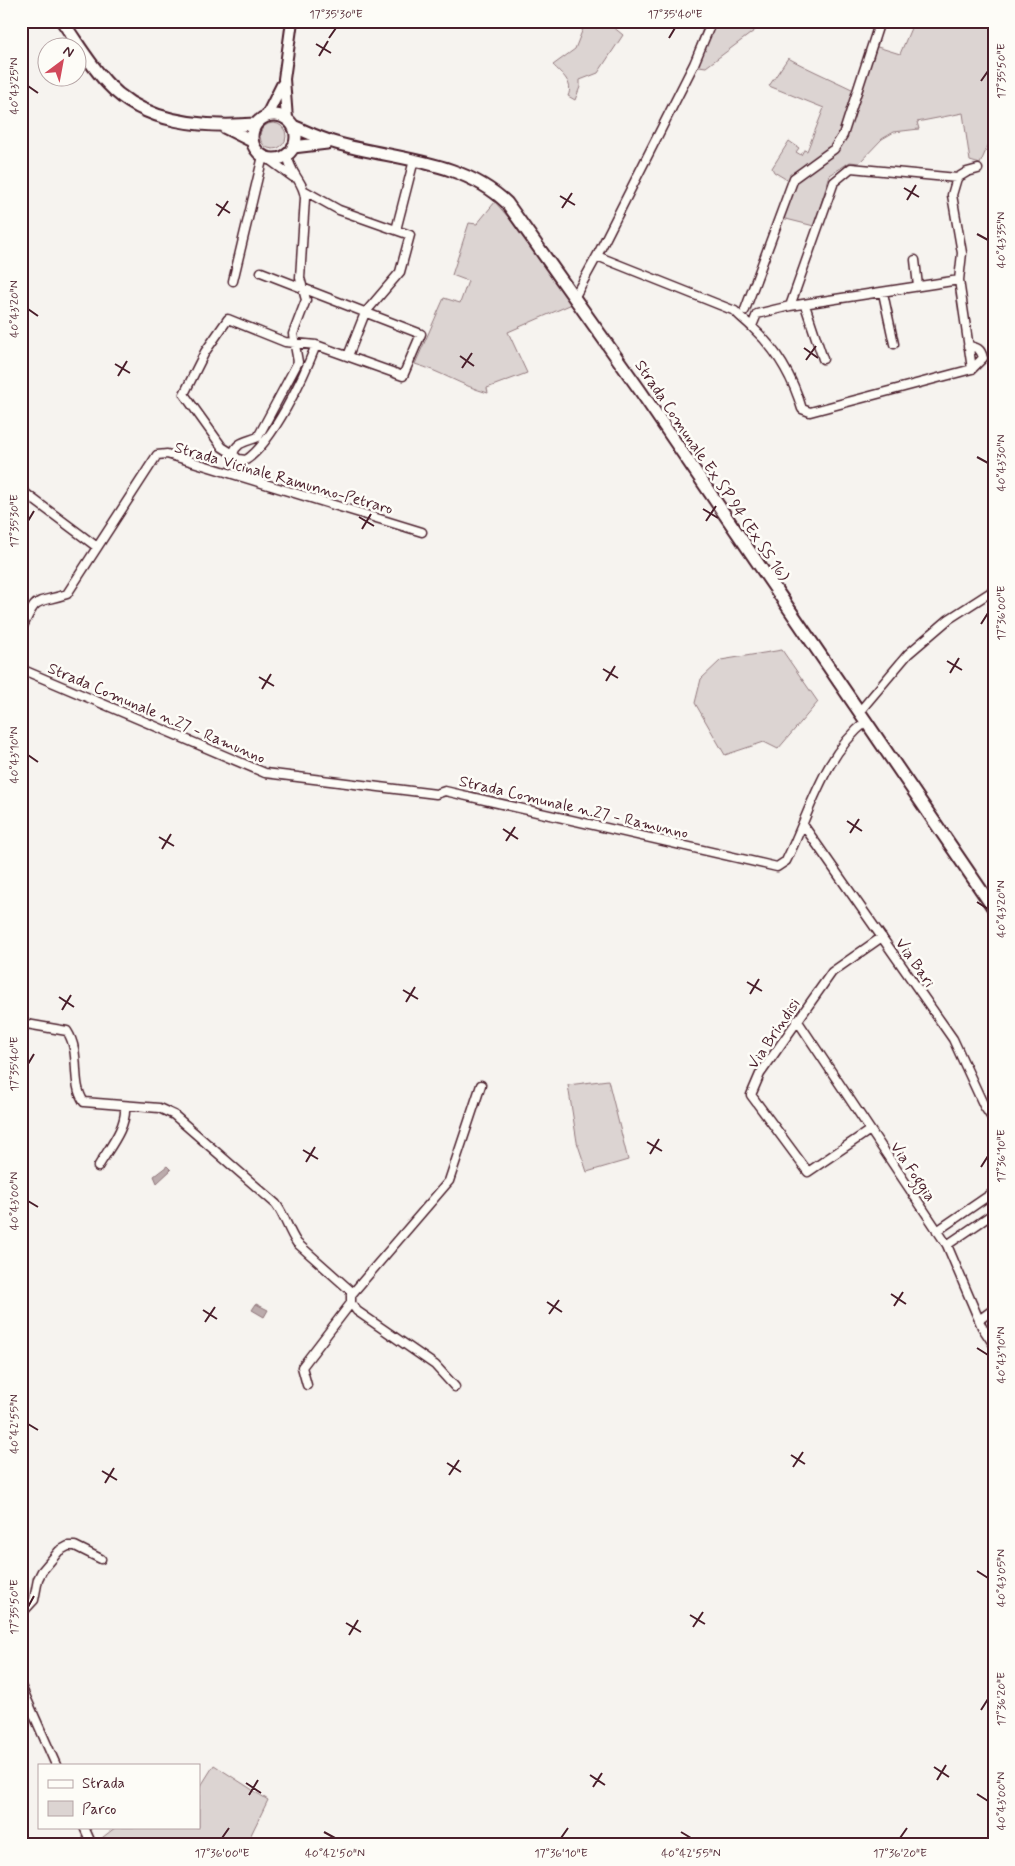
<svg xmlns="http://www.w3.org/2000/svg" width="1015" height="1866" font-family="Mynerve,sans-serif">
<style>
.green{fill:#dcd4d2;stroke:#937a7e}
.water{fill:#bbabac;stroke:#8e7378}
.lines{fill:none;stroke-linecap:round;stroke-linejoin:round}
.minor-casing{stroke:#4a1f2b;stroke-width:11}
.tertiary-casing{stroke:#4a1f2b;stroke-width:14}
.secondary-casing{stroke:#4a1f2b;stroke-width:15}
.minor{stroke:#fdfcf7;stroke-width:8}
.tertiary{stroke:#fdfcf7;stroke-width:10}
.secondary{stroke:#fdfcf7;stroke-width:11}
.ticks{fill:none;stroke:#4a1f2b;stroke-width:2}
.labels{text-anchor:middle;stroke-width:5;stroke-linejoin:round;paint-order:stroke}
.street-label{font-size:16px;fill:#4a1f2b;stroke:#fdfcf7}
.neatline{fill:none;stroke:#4a1f2b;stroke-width:2}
.ticks-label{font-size:12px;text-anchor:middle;fill:#4a1f2b}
</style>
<rect width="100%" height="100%" fill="#f6f3ef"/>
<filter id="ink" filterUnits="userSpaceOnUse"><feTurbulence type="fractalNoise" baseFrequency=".02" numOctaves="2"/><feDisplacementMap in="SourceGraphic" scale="10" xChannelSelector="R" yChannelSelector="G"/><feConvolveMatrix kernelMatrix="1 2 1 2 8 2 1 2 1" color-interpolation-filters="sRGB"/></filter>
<g filter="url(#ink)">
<!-- green -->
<path class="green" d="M 586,21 L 606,21 L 623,35 L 598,73 L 580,80 L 580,87 L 575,100 L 568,96 C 574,83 562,74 553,65 L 575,49 Z
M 706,21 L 764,21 L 762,25 L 706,67 L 699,66 L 692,57 Z
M 914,21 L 994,21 L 994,132 L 980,164 L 970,161 L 963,113 L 917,122 L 919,129 L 894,132 L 882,139 L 859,163 L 850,162 L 830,175 L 814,226 L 782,218 L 794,184 L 774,172 L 772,168 L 789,141 L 799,148 L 796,152 L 801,155 L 804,150 L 807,151 L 824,108 L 769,86 L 788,58 C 814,72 836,81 862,94 L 869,62 L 871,61 L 868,57 L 871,45 L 900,54 Z
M260 136a13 13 0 1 1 26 0a13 13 0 1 1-26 0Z
M 495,202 L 522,233 L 572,304 L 508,332 L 527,373 L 487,388 L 488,393 C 462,386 440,371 415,364 L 444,298 L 460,303 L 468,281 L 452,275 L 469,223 L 477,224 Z
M 782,650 L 818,702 L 778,749 L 764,742 L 725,755 L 695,703 L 701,679 L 721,660 Z
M 608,1080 L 628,1160 L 587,1172 L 577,1142 L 568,1085 Z
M 214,1765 L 268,1800 L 246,1845 L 99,1845 L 98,1841 L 116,1827 L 199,1827 L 199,1789 Z"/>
<!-- water -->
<path class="water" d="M 167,1166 L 171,1170 L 157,1183 L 154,1176 Z
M 256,1304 L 268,1310 L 264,1317 L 252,1310 Z"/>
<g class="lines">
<!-- minor casing -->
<g class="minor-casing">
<path id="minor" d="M 287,154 C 290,175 304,181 305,198 L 300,278 L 306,300 L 293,334 L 298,362 L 258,437 C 247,442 237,441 233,454 L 238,459 L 246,460 C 273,442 304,376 316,345
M 267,158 L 293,177
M 957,178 L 952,195 L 962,253 L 959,280 L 972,369
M 305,191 L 339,210 L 410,235 L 400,272 L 365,313 L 348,356
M 396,230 L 414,160
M 597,256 L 694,64 L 712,21
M 915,260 L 918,286
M 233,281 L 263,156
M 883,293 L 894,344
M 574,298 L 597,256 L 735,311 C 740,317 746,321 752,327 C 776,349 793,378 802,409 L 810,412 L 972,369 L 983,358 C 981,349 977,347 968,346
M 805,305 L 823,359
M 790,306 L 834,182 L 851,168 L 957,178 L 967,172 L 978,169
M 745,310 L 794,178 L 834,149 L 843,135 L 880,21
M 752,326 L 757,314 L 790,306 L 959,280
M 233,454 L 222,447 L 184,394 L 205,352 L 228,319 L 285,342 L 316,345 L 403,376 L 421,334 L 261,272
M 21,490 L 97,547
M 21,630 C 38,594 33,605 67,594 L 157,455 L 167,454 L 422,532
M 21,669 L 265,773 L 436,794 L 445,791 L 777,867 L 786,861 C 810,813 823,755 867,721
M 860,711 L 908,654 L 949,619 L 994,590
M 804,826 L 953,1039 L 984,1106 L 994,1121
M 797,1020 L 947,1245 L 982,1327 L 994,1345
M 21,1023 L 67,1031 C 82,1054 70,1082 84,1102 L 159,1108 L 174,1115 L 276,1204 C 285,1216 288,1230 297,1243 L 351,1291 L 351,1303 L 357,1311 L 435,1365 L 455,1387
M 870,1130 L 808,1172 L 751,1095 L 760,1074 L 832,972 L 882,937
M 98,1167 C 108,1149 127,1128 125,1106
M 937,1231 L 994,1192
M 947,1245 L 994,1213
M 351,1295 L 449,1181 L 481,1085
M 979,1320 L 994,1309
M 307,1385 L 302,1367 L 351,1303
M 21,1614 L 34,1600 L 38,1579 L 42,1571 L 59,1551 L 68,1546 L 75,1546 L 101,1559
M 21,1686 L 56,1765
M 84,1827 L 92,1845"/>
</g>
<!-- tertiary casing -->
<g class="tertiary-casing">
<path id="tertiary" d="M 267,115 L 282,85
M 287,119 L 284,79 L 292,21"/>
</g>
<!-- secondary casing -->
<g class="secondary-casing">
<path id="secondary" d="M 62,21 C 77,42 90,65 108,84 C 145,124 204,128 255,124
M252 137a22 22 0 1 1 44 0a22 22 0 1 1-44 0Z
M 293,126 C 307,132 321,139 336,143 C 394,160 461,159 507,203 L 639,389 L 994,909
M 224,127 L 252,141
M 293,147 L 327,143"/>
</g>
<!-- minor -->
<use href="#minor" class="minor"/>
<!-- tertiary -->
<use href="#tertiary" class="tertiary"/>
<!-- secondary -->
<use href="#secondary" class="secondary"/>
</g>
</g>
<!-- ticks -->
<path class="ticks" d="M 329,38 L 336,28M 669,38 L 675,28M 316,44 L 331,53M 319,56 L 328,41M 981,81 L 988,71M 28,86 L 38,93M 904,188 L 919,197M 560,196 L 575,205M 907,200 L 916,185M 216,204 L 230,213M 562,208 L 572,193M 218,216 L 228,201M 977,234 L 988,240M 28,309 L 38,316M 804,348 L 818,358M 460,356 L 474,366M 806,360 L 816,346M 115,364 L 130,373M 462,368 L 472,353M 118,376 L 127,361M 977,457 L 988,463M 703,509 L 718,518M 359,517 L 374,526M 28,521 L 34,511M 706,521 L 716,506M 362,529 L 371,514M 981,624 L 988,613M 947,661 L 962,670M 603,669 L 618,678M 950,673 L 959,658M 259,677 L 274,686M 606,681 L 615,666M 262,689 L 271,674M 28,755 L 38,762M 847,821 L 862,831M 503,829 L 518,839M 850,833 L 859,819M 159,837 L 174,846M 506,841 L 515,827M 162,849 L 171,834M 977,902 L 988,909M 747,982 L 762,991M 403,990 L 418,999M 750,994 L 759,979M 59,997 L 74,1007M 406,1002 L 415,987M 62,1010 L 71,995M 28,1064 L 34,1054M 647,1142 L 662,1151M 303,1150 L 318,1159M 650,1154 L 659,1139M 306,1162 L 315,1147M 981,1167 L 988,1156M 28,1201 L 38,1207M 891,1294 L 906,1304M 547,1302 L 562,1312M 894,1306 L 903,1292M 203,1310 L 217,1319M 549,1314 L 559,1300M 205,1322 L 215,1307M 977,1348 L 988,1355M 28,1424 L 38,1430M 791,1455 L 805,1464M 447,1463 L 461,1472M 793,1467 L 803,1452M 102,1471 L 117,1480M 449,1475 L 459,1460M 105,1483 L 114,1468M 977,1571 L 988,1578M 28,1607 L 34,1596M 690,1615 L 705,1624M 346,1623 L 361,1632M 693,1627 L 703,1612M 349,1635 L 358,1620M 981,1710 L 988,1699M 934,1767 L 949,1777M 590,1775 L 605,1785M 937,1780 L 946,1765M 246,1783 L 261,1793M 593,1787 L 602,1773M 977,1794 L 988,1801M 249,1795 L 258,1780M 324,1832 L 335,1838M 681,1832 L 691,1838M 222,1838 L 229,1828M 561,1838 L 568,1828M 900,1838 L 907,1828"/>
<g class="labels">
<!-- street labels -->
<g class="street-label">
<text transform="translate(713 470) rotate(56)" y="6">Strada Comunale Ex SP 94 (Ex SS 16)</text>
<text transform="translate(284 477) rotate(16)" y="6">Strada Vicinale Ramunno-Petraro</text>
<text transform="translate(157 712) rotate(23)" y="6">Strada Comunale n.27 - Ramunno</text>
<text transform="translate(574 806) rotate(13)" y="6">Strada Comunale n.27 - Ramunno</text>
<text transform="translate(916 962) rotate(55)" y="6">Via Bari</text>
<text transform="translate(773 1033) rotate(-56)" y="6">Via Brindisi</text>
<text transform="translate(914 1171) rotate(56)" y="6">Via Foggia</text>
</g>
</g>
<!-- margin -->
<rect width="1015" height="1866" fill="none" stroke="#fdfcf7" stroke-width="55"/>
<!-- legend -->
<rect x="38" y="1764" width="162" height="65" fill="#fdfcf7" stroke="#b5a4a5"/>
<rect x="48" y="1780" width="25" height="8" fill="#fdfcf7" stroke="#b5a4a5"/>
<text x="82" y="1788" font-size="15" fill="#4a1f2b">Strada</text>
<rect x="48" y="1801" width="25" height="15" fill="#dcd4d2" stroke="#b5a4a5"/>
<text x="82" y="1814" font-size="15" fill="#4a1f2b">Parco</text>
<!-- north arrow -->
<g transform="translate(62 62) rotate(32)"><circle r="24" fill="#fdfcf7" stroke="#b5a4a5"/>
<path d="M0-4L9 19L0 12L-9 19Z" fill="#d1495b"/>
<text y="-8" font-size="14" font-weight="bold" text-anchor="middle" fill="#4a1f2b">N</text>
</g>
<rect x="28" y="28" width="960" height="1810" class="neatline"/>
<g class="ticks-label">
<text x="336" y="18">17°35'30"E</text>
<text x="675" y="18">17°35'40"E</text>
<text transform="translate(1001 71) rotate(-90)" y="4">17°35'50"E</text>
<text transform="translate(14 86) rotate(-90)" y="4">40°43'25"N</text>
<text transform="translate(1001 240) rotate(-90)" y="4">40°43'35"N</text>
<text transform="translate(14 309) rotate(-90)" y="4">40°43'20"N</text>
<text transform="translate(1001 463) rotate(-90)" y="4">40°43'30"N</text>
<text transform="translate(14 521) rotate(-90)" y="4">17°35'30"E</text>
<text transform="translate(1001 613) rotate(-90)" y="4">17°36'00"E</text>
<text transform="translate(14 755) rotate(-90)" y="4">40°43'10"N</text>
<text transform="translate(1001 909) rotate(-90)" y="4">40°43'20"N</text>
<text transform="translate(14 1064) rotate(-90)" y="4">17°35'40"E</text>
<text transform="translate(1001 1156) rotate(-90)" y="4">17°36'10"E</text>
<text transform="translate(14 1201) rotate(-90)" y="4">40°43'00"N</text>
<text transform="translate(1001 1355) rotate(-90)" y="4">40°43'10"N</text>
<text transform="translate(14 1424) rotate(-90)" y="4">40°42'55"N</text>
<text transform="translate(1001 1578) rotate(-90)" y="4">40°43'05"N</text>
<text transform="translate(14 1607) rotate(-90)" y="4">17°35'50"E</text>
<text transform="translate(1001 1699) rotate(-90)" y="4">17°36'20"E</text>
<text transform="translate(1001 1801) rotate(-90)" y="4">40°43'00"N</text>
<text x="222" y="1857">17°36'00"E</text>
<text x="335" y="1857">40°42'50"N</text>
<text x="561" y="1857">17°36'10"E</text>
<text x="691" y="1857">40°42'55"N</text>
<text x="900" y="1857">17°36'20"E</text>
</g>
</svg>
